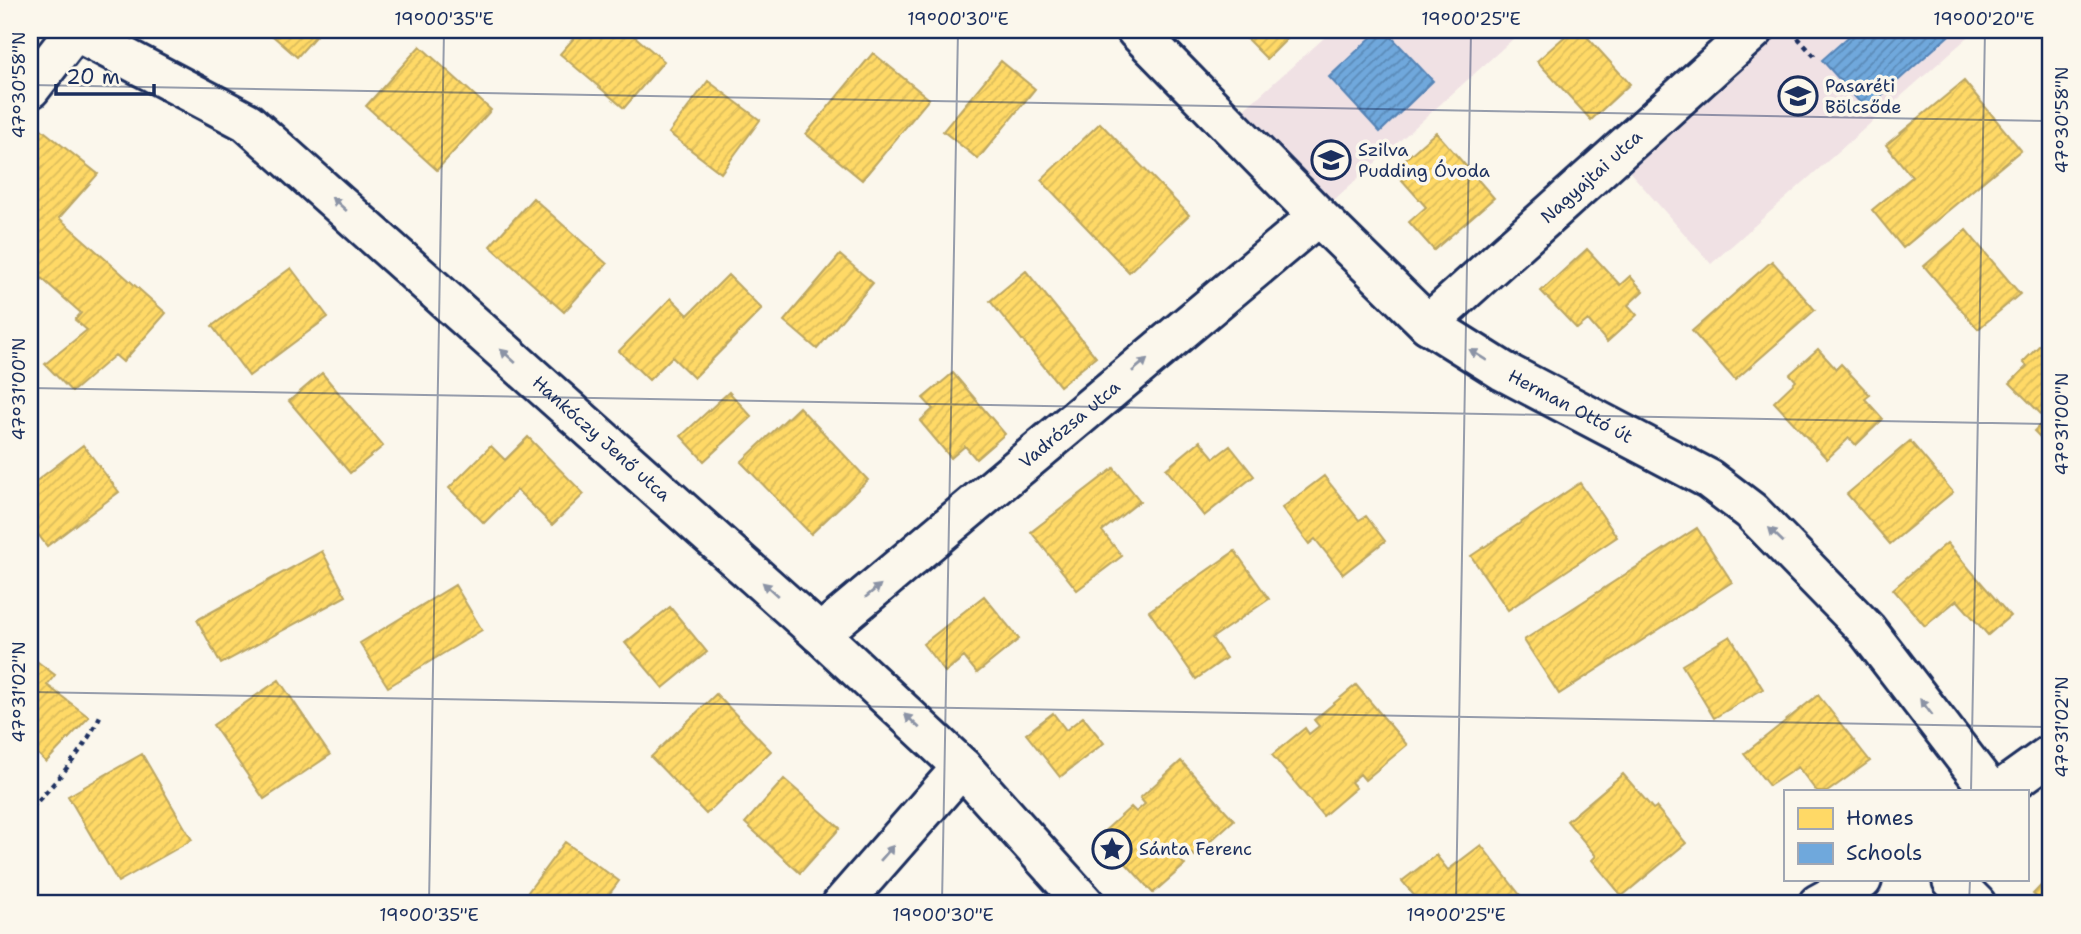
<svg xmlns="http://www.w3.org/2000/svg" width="2081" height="934" font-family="'Shantell Sans',sans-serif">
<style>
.built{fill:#f0e1e4}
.homes{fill:url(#homes-hatch);stroke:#bba664;stroke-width:2}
.schools{fill:url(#schools-hatch);stroke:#5684b6;stroke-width:2}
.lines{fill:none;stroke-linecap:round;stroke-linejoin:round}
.street-casing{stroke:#1b2f5e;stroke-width:44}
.secondary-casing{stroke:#1b2f5e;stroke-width:44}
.path{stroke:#1b2f5e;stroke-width:4.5;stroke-dasharray:5 5;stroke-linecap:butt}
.street{stroke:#fbf7ec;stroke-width:38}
.secondary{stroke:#fbf7ec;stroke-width:38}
.oneway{fill:#8b93a5}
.ticks{fill:none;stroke:#1b2f5e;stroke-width:2;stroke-opacity:0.45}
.labels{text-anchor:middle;stroke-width:7;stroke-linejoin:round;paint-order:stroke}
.poi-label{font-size:18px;fill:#1b2f5e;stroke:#fbf7ec;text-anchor:start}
.street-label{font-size:18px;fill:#1b2f5e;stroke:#fbf7ec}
.neatline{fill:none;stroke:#1b2f5e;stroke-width:2.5}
.ticks-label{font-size:18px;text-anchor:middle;fill:#1b2f5e}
</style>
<defs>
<pattern id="homes-hatch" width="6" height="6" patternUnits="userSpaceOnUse" patternTransform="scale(1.75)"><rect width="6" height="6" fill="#ffd966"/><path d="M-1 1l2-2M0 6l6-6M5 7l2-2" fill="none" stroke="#dabb5b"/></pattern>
<pattern id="schools-hatch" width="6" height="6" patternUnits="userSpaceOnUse" patternTransform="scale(1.75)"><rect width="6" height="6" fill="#6fa8dc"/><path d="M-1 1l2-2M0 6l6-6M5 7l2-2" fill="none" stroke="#5a89b6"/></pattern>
</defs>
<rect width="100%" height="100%" fill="#fbf7ec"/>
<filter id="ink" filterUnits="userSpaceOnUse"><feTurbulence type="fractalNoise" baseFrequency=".0143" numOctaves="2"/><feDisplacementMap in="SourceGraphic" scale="14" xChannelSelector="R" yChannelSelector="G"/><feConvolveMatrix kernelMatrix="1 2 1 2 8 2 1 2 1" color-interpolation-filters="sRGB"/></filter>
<g filter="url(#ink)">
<!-- built -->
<path class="built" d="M 1333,30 L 1523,30 L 1326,207 L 1240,113 Z
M 1770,30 L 1976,30 L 1711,264 L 1621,162 Z"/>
<!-- homes -->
<path class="homes" d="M 266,30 L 321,30 L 297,57 Z
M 581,30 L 627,30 L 664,61 L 624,108 L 560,54 Z
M 1238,30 L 1296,30 L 1267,59 Z
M 1572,30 L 1581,30 L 1630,84 L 1591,120 L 1537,61 Z
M 420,46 L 491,110 L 437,170 L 366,106 Z
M 873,53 L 929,99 L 862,180 L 806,134 Z
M 1001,61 L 1035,89 L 978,159 L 943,131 Z
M 708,81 L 760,120 L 721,173 L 669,133 Z
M 1964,81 L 2021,150 L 1903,248 L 1872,210 L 1912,177 L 1886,145 Z
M 1100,123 L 1189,215 L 1129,272 L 1041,180 Z
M 40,128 L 98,174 L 59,218 L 166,313 L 123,362 L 115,355 L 72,392 L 45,364 L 87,330 L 75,320 L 81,313 L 30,268 L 30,142 Z
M 1436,132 L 1494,198 L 1434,250 L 1409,222 L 1426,207 L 1393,170 Z
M 533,198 L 607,264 L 564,312 L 490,246 Z
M 1966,230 L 2020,294 L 1978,329 L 1924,266 Z
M 1587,249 L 1620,285 L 1630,276 L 1643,291 L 1628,305 L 1637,315 L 1607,342 L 1588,320 L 1577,329 L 1541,291 Z
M 840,255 L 873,283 L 817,349 L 784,321 Z
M 1772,261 L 1815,310 L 1735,380 L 1692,331 Z
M 291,268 L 328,317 L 249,376 L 212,326 Z
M 1026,271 L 1096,357 L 1060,386 L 990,301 Z
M 728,275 L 762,309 L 694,378 L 672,357 L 649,380 L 619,351 L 671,298 L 688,315 Z
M 2051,341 L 2051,448 L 2034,431 L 2046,419 L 2010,383 L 2027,366 L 2023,362 L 2041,344 L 2045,348 Z
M 1818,349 L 1836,369 L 1841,364 L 1870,395 L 1865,399 L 1883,419 L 1856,445 L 1849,438 L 1827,459 L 1774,402 L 1796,381 L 1790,374 Z
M 322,373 L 383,446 L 350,473 L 289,401 Z
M 953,373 L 1005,434 L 976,459 L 965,446 L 951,458 L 920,421 L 933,409 L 923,398 Z
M 729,392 L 752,417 L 704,461 L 681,436 Z
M 799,407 L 868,480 L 811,534 L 741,462 Z
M 528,437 L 584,494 L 552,525 L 517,490 L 484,523 L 449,488 L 491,446 L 505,460 Z
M 1200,441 L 1214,458 L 1230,446 L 1254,476 L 1204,516 L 1166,469 Z
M 1910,441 L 1953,492 L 1890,544 L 1847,494 Z
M 83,445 L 119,492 L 47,546 L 30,524 L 30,486 Z
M 1114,468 L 1140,501 L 1102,531 L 1122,556 L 1077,590 L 1031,532 Z
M 1324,476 L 1359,520 L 1366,516 L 1385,541 L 1343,574 L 1315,539 L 1309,544 L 1282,508 Z
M 1580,483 L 1617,537 L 1508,610 L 1471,556 Z
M 1697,528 L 1732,582 L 1559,694 L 1524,640 Z
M 1947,543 L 2010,616 L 1988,635 L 1957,600 L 1925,626 L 1893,589 Z
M 322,551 L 346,596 L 221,664 L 197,620 Z
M 1235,551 L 1269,599 L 1212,638 L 1226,658 L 1196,679 L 1149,611 Z
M 455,585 L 482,630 L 388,687 L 360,643 Z
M 984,596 L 1019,639 L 977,673 L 964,657 L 945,672 L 923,644 Z
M 670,607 L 707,652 L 663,688 L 625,643 Z
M 1730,636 L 1763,689 L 1714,718 L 1682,665 Z
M 30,656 L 55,675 L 47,685 L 89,717 L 46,762 L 30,746 Z
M 279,680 L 330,755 L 264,799 L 213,725 Z
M 1356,685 L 1407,745 L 1365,780 L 1360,774 L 1351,782 L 1356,788 L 1323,816 L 1272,755 L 1305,728 L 1309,734 L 1319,726 L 1314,720 Z
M 716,694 L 771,751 L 706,814 L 651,757 Z
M 1818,695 L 1870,761 L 1827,792 L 1817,792 L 1798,767 L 1769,786 L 1744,754 Z
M 1053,713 L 1066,730 L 1083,717 L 1104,743 L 1060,777 L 1026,734 Z
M 142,754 L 192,840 L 118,882 L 68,796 Z
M 1181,761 L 1234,820 L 1194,856 L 1189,851 L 1179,859 L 1185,865 L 1153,893 L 1100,835 L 1131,807 L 1136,812 L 1145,804 L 1140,798 Z
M 1623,774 L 1653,809 L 1656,807 L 1686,843 L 1622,896 L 1592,860 L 1596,856 L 1567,821 Z
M 784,779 L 840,828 L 800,873 L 745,823 Z
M 565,842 L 619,881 L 602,904 L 537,904 L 525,896 Z
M 1481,845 L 1527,904 L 1421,904 L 1402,881 L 1436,855 L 1448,870 Z
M 2051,875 L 2051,904 L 2044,904 L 2033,894 Z"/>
<!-- schools -->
<path class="schools" d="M 1379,30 L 1385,30 L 1433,81 L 1380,132 L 1329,77 Z
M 1856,30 L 1955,30 L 1866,109 L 1822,60 Z"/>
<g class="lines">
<!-- street casing -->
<g class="street-casing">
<g id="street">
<path id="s1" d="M 73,30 L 247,122 L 820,634 L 962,767 L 1085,904"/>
<path id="s2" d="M 1136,30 L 1318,216 L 1428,324 L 1503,371 L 1709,479 L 1751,511 L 1866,629 L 1991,792"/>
<path d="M 30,89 L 75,31"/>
<path id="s3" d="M 1428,324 L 1754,30"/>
<path id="s4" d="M 820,634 L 1318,216"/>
<path d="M 1952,880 L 1976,904"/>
<path d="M 842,904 L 962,767"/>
</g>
</g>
<!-- secondary casing -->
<g class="secondary-casing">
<path id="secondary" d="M 1998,792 L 2051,754
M 1818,904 L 1862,880"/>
</g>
<!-- path -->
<path class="path" d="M 1791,30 L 1816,58
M 31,808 C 60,778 85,749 102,712"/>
<!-- street -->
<use href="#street" class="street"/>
<!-- secondary -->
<use href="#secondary" class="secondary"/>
</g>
<!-- one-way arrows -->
<defs><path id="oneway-solid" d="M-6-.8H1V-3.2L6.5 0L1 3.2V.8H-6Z" transform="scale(1.75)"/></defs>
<g class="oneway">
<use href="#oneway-solid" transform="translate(339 204) rotate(-138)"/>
<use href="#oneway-solid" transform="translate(1478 355) rotate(-148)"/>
<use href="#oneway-solid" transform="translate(508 356) rotate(-138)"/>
<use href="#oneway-solid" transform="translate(1140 365) rotate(-40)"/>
<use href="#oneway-solid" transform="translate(1776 535) rotate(-136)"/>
<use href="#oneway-solid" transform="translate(770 589) rotate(-138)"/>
<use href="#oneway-solid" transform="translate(873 591) rotate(-40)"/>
<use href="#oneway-solid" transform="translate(1926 707) rotate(-127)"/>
<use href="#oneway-solid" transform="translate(912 721) rotate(-137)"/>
<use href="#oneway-solid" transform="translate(887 853) rotate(-49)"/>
</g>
</g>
<!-- ticks -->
<path class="ticks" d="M 30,85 L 2051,121M 30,388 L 2051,424M 30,692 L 2051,727M 1971,792 L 1985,30M 429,904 L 444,30M 942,904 L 958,30M 1456,904 L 1471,30M 1969,904 L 1970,880"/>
<!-- icons -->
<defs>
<g id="school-ring" transform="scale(2.0125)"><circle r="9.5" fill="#fbf7ec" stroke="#1b2f5e" stroke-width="1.5"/><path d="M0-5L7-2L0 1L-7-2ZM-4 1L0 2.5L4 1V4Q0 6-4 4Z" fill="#1b2f5e"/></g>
<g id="sight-ring" transform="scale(2.0125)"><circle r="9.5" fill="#fbf7ec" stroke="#1b2f5e" stroke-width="1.5"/><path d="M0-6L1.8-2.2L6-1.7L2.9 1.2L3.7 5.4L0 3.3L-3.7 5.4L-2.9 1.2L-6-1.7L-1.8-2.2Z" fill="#1b2f5e"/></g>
</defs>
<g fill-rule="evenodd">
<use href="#school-ring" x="1798" y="96"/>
<use href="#school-ring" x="1331" y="160"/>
<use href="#sight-ring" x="1112" y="849"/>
</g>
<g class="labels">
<!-- poi labels -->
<g class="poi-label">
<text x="1825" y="92">Pasaréti<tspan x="1825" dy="21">Bölcsőde</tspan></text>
<text x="1358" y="156">Szilva<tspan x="1358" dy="21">Pudding Óvoda</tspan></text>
<text x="1139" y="855">Sánta Ferenc</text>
</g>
<!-- street labels -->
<g class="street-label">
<text dy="6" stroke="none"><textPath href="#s3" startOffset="220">Nagyajtai utca</textPath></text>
<text dy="6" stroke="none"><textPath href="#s2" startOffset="579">Herman Ottó út</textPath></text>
<text dy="6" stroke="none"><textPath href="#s4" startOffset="326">Vadrózsa utca</textPath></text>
<text dy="6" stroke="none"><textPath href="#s1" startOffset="672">Hankóczy Jenő utca</textPath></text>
</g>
</g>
<!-- margin -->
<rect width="2081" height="934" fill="none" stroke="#fbf7ec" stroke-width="77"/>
<!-- legend -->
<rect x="1784" y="790" width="245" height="91" fill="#fbf7ec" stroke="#a1a7b3" stroke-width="2"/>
<rect x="1798" y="808" width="35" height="21" fill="#ffd966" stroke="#a1a7b3" stroke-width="2"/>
<text x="1846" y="825" font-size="21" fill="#1b2f5e">Homes</text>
<rect x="1798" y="843" width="35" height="21" fill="#6fa8dc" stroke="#a1a7b3" stroke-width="2"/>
<text x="1846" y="860" font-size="21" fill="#1b2f5e">Schools</text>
<!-- scale -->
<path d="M56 84v10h98v-10" fill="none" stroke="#1b2f5e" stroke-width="3.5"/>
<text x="66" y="84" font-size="21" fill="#1b2f5e" stroke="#fbf7ec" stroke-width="5" paint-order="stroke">20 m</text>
<rect x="38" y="38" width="2004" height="857" class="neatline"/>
<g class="ticks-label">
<text x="444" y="25">19°00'35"E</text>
<text x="958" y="25">19°00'30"E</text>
<text x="1471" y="25">19°00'25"E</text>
<text x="1984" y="25">19°00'20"E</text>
<text transform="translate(19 85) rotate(-90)" y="6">47°30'58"N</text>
<text transform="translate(2062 120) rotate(-90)" y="6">47°30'58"N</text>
<text transform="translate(19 389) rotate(-90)" y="6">47°31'00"N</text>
<text transform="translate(2062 424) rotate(-90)" y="6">47°31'00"N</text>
<text transform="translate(19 692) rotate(-90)" y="6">47°31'02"N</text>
<text transform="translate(2062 727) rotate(-90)" y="6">47°31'02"N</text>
<text x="429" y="921">19°00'35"E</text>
<text x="943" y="921">19°00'30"E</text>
<text x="1456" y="921">19°00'25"E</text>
</g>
</svg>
